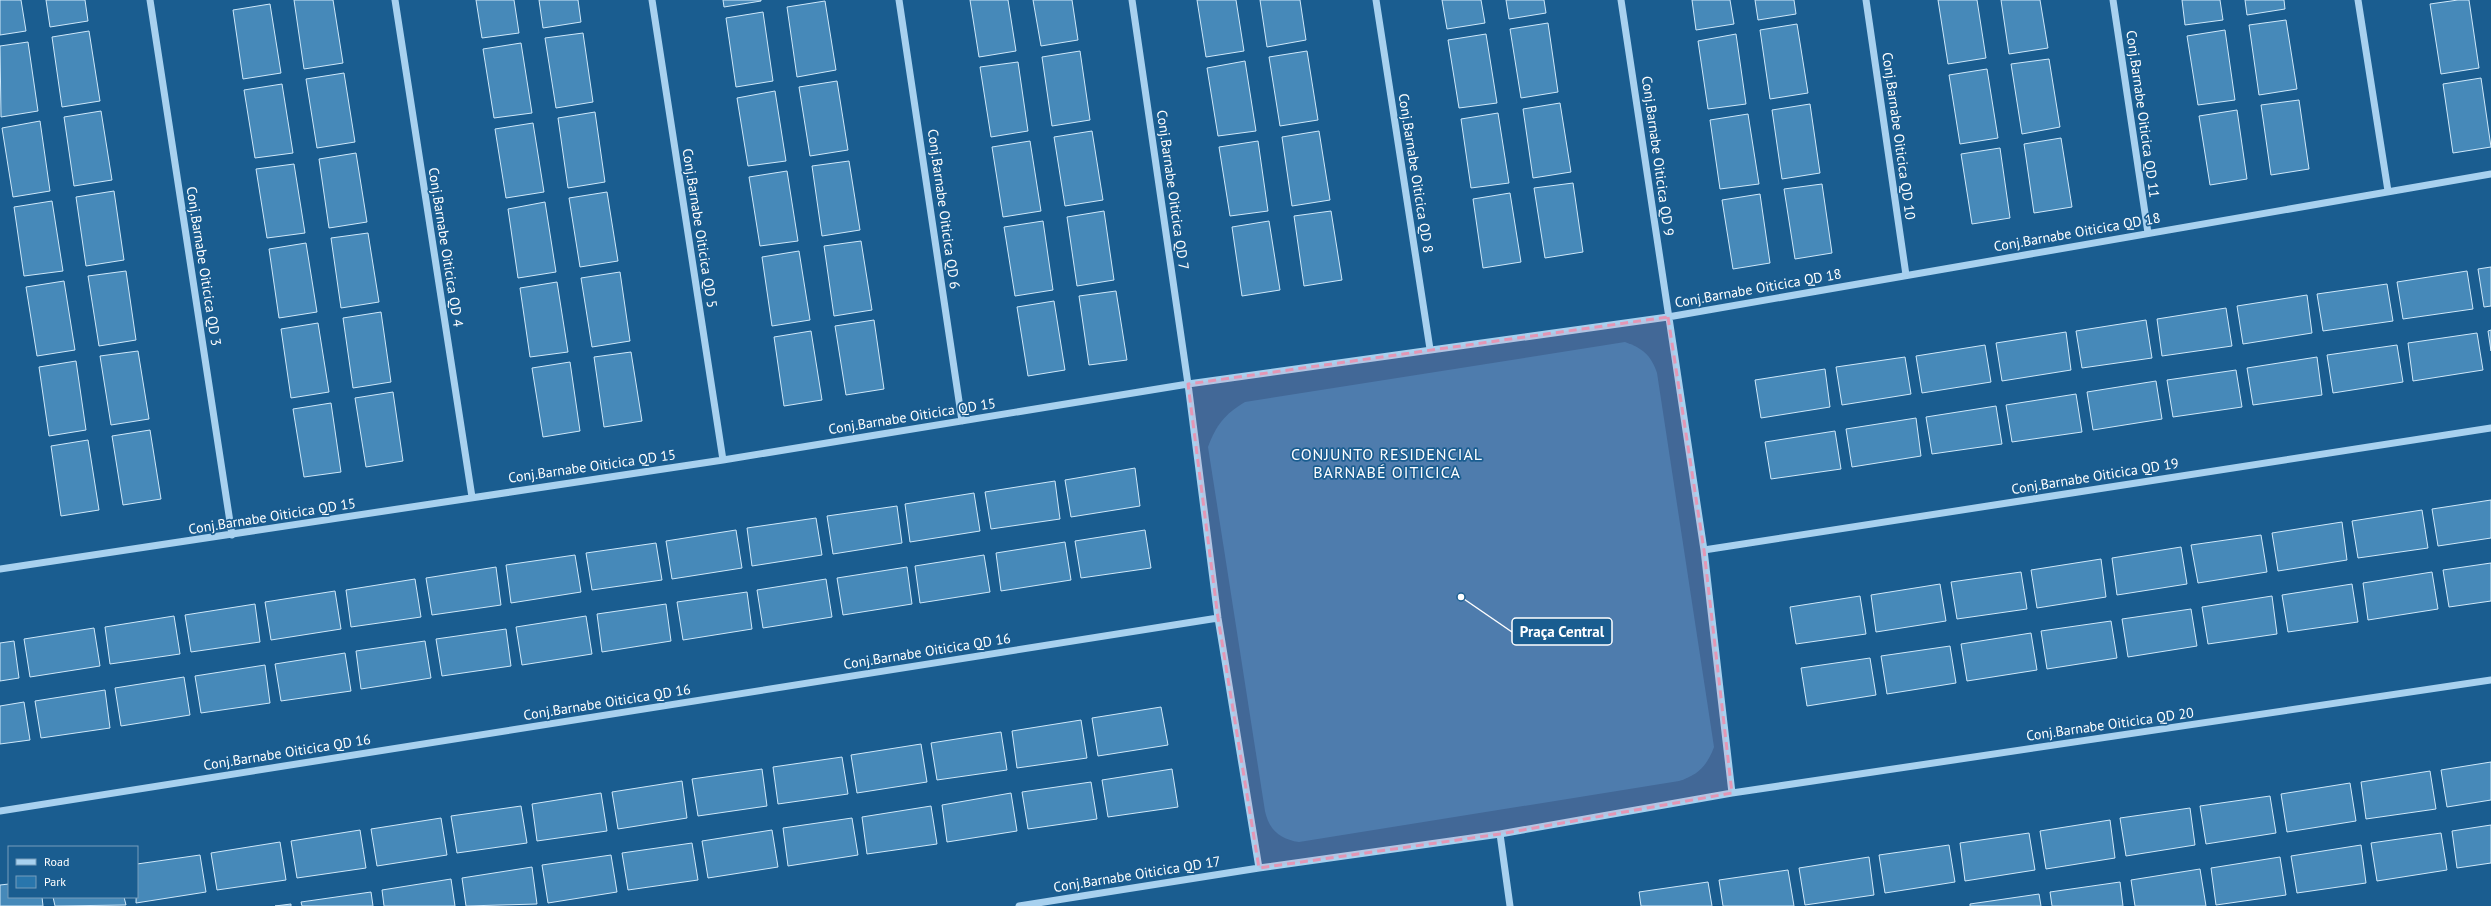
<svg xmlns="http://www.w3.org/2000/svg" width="2491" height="906" font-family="'PT Sans',sans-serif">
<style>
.green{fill:#2976ac}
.building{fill:#4689b9;stroke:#cee8fa}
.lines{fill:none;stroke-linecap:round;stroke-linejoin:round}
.minor{stroke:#a8d1ef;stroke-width:7}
.marked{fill:#e497b5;fill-opacity:0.2;stroke:#e497b5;stroke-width:3;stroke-dasharray:8 5;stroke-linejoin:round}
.labels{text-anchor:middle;stroke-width:3.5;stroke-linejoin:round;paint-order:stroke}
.street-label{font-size:14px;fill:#fff;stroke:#1a5d90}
.quarter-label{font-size:16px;letter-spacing:1px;fill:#fff;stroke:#1a5d90}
.leader{fill:none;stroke:#fff;stroke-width:1.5}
.callout-dot{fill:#fff;stroke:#1a5d90;stroke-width:1.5}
.callout{fill:#1a5d90;stroke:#fff;stroke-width:1.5}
.callout-label{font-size:15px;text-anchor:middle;font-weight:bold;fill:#fff}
</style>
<rect width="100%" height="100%" fill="#1a5d90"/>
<!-- green -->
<path class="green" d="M 1625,342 C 1642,348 1651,355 1657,373 L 1714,747 C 1707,766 1698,775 1679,781 L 1299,842 C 1280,839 1269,830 1265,811 L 1208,447 C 1216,425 1225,414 1245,402 Z"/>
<!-- building -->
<path class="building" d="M 0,0 L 21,0 L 26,31 L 0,35 Z
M 46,0 L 85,0 L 88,21 L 50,27 Z
M 294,0 L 333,0 L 343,63 L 304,69 Z
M 476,0 L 514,0 L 519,33 L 482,38 Z
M 539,0 L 578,0 L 581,22 L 543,28 Z
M 723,0 L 761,0 L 761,1 L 724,7 Z
M 970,0 L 1008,0 L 1016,51 L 979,57 Z
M 1033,0 L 1072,0 L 1078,40 L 1041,46 Z
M 1197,0 L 1236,0 L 1244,51 L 1206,57 Z
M 1260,0 L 1300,0 L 1306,40 L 1267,47 Z
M 1442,0 L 1481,0 L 1485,23 L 1447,29 Z
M 1506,0 L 1544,0 L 1546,13 L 1509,19 Z
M 1692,0 L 1730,0 L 1734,24 L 1696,30 Z
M 1755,0 L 1794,0 L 1796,14 L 1758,20 Z
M 1938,0 L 1977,0 L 1986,58 L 1948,64 Z
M 2001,0 L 2040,0 L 2048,48 L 2009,54 Z
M 2182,0 L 2220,0 L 2223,20 L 2185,25 Z
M 2245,0 L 2284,0 L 2285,9 L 2247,15 Z
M 2458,0 L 2469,0 L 2479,68 L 2441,74 L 2430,4 Z
M 825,1 L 836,70 L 797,77 L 787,7 Z
M 270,4 L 281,73 L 243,79 L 233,10 Z
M 763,12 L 773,81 L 736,87 L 726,18 Z
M 2286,20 L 2297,89 L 2259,95 L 2249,25 Z
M 1548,23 L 1558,92 L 1521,98 L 1510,29 Z
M 1797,24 L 1808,93 L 1770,99 L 1760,30 Z
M 2225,30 L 2235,100 L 2198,105 L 2187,36 Z
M 89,31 L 100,101 L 62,107 L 52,37 Z
M 583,33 L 593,102 L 556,108 L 545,38 Z
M 1486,34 L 1497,103 L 1459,108 L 1448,40 Z
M 1736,34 L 1746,104 L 1708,109 L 1698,41 Z
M 28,42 L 38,111 L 1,117 L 0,46 Z
M 521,43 L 532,113 L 494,118 L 483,49 Z
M 1080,51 L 1090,120 L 1052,126 L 1042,57 Z
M 1307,51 L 1318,120 L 1280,126 L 1269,57 Z
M 2049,59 L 2060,127 L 2022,134 L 2011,64 Z
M 1245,61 L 1256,131 L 1218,136 L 1207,68 Z
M 1018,62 L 1028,131 L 991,137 L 980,67 Z
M 1987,69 L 1998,138 L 1960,144 L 1949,75 Z
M 344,73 L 355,142 L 317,148 L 306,79 Z
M 2481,78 L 2491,147 L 2453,153 L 2443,84 Z
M 837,81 L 848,150 L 810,156 L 799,87 Z
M 282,84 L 293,153 L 255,158 L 244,90 Z
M 775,91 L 786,161 L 748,166 L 737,98 Z
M 2299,100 L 2309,169 L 2271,175 L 2261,105 Z
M 1560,103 L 1571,172 L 1533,178 L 1523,109 Z
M 1810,104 L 1820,173 L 1782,179 L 1772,110 Z
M 2237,110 L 2247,179 L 2210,185 L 2199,116 Z
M 101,111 L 112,180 L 74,186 L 64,117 Z
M 595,112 L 605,182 L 568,188 L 558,118 Z
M 1498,113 L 1509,183 L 1471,188 L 1461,119 Z
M 1748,114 L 1759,184 L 1720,189 L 1710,120 Z
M 40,121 L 50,191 L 13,197 L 2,128 Z
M 533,123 L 544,192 L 506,198 L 495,129 Z
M 1092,131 L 1103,200 L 1065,206 L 1054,137 Z
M 1319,131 L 1330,200 L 1292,206 L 1282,137 Z
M 2061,138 L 2072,207 L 2034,213 L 2024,144 Z
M 1030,141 L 1041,211 L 1003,217 L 992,147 Z
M 1258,141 L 1268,211 L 1230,216 L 1219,147 Z
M 2000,148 L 2010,218 L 1972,224 L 1961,154 Z
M 356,153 L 367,222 L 329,228 L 319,159 Z
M 849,161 L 860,230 L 822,236 L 812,166 Z
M 294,164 L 305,233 L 267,238 L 256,169 Z
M 787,171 L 798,241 L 760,246 L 749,177 Z
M 1573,183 L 1583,252 L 1545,258 L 1534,188 Z
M 1822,184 L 1832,253 L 1795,259 L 1784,189 Z
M 114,191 L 124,260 L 86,266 L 76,197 Z
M 607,192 L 618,261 L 580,267 L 569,198 Z
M 1510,193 L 1521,262 L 1483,268 L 1473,199 Z
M 1760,194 L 1770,263 L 1733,269 L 1722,200 Z
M 52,201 L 63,271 L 24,276 L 14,207 Z
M 545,202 L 556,272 L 518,278 L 508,209 Z
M 1104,211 L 1114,280 L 1077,286 L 1067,217 Z
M 1331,211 L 1342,280 L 1304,286 L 1294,216 Z
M 1043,221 L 1053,290 L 1015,296 L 1004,227 Z
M 1269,221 L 1280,290 L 1242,296 L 1232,227 Z
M 368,233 L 379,302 L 341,308 L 331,238 Z
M 861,241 L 872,310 L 834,316 L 824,246 Z
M 306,243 L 317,312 L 279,318 L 269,249 Z
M 799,251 L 810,320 L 772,326 L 762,257 Z
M 2491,267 L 2491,306 L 2484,307 L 2478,269 Z
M 126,271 L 136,340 L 99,346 L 88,276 Z
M 2467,271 L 2473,309 L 2403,319 L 2397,282 Z
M 620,272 L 630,341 L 592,347 L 581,278 Z
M 64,281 L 75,350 L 37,356 L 26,287 Z
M 557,282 L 568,352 L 530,357 L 520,288 Z
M 2387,284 L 2393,321 L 2323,331 L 2317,294 Z
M 1116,291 L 1127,360 L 1089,365 L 1079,296 Z
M 2307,295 L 2312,333 L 2243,344 L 2237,306 Z
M 1054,301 L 1065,370 L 1028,376 L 1017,307 Z
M 2226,308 L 2232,346 L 2162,356 L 2157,319 Z
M 381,312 L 391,382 L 353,388 L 343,318 Z
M 874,320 L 884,389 L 846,395 L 835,326 Z
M 2146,320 L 2152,358 L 2082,368 L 2076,331 Z
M 318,323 L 329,392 L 291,398 L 281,329 Z
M 2491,330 L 2491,351 L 2488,331 Z
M 811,331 L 822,400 L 784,406 L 774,337 Z
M 2066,332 L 2071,370 L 2002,381 L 1996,343 Z
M 2477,333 L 2483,370 L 2413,381 L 2408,343 Z
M 1985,345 L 1991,382 L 1922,393 L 1916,356 Z
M 2397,345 L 2403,382 L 2333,393 L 2327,355 Z
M 138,351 L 149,419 L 111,425 L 100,356 Z
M 631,352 L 642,421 L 604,427 L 594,357 Z
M 1905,357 L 1911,394 L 1842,405 L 1836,367 Z
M 2317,357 L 2322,395 L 2253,405 L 2247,368 Z
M 76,361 L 86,430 L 49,436 L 39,367 Z
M 570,362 L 580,431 L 543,437 L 532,368 Z
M 1825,369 L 1830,407 L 1761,418 L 1755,380 Z
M 2236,370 L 2242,407 L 2173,417 L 2167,380 Z
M 2156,381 L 2162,419 L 2093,430 L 2087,392 Z
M 393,392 L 403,461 L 366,467 L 355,398 Z
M 2076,394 L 2082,432 L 2012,442 L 2006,405 Z
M 331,403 L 341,472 L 304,477 L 293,409 Z
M 1996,406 L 2002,444 L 1932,454 L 1926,417 Z
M 1916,418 L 1921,456 L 1852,467 L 1846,429 Z
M 150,430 L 161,499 L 123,505 L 112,436 Z
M 1835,431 L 1841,469 L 1771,479 L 1765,442 Z
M 88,440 L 99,510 L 61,516 L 51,446 Z
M 1135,468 L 1140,506 L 1071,517 L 1065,480 Z
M 1055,481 L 1060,519 L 991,529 L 985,492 Z
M 974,493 L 980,531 L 910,542 L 905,504 Z
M 2491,500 L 2491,538 L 2438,546 L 2432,509 Z
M 897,506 L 902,543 L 833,554 L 827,516 Z
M 2422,510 L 2428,548 L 2358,558 L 2352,521 Z
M 816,518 L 822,555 L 752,566 L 747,528 Z
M 2342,522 L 2347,560 L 2278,571 L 2272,533 Z
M 736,530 L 742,568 L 672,579 L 666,541 Z
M 1145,530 L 1151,568 L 1081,578 L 1075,541 Z
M 2261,535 L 2267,572 L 2198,583 L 2191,545 Z
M 1065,542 L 1071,580 L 1001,591 L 996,553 Z
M 656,543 L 662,580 L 592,590 L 586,553 Z
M 2181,547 L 2187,584 L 2117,595 L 2112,558 Z
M 575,555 L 581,592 L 511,603 L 506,565 Z
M 984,555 L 990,592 L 920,603 L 915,566 Z
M 2101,559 L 2106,597 L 2037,608 L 2031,570 Z
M 2491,563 L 2491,601 L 2449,607 L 2443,570 Z
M 496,567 L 501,605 L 432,615 L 426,578 Z
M 907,567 L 912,604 L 843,615 L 837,578 Z
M 2021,572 L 2027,609 L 1957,619 L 1951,582 Z
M 2432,572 L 2438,609 L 2368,620 L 2363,583 Z
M 415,579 L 421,617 L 351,627 L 346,590 Z
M 826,579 L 832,617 L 763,628 L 757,590 Z
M 1940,584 L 1946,621 L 1876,632 L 1871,595 Z
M 2352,584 L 2358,622 L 2288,632 L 2282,595 Z
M 335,591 L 341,629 L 271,640 L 265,602 Z
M 747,592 L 752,629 L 683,640 L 677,602 Z
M 1860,596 L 1866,634 L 1796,644 L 1790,607 Z
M 2272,596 L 2277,634 L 2208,644 L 2202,607 Z
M 255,604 L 260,642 L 191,652 L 185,615 Z
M 666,604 L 671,641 L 602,652 L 597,614 Z
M 2191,609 L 2197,646 L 2128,657 L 2122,619 Z
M 174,616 L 180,654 L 110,664 L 105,627 Z
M 586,616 L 592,654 L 522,665 L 516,627 Z
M 2111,621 L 2117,658 L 2047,669 L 2041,631 Z
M 94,628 L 100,666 L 30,677 L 24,639 Z
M 506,629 L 511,666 L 442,676 L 436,639 Z
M 2031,633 L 2037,670 L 1967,681 L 1961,644 Z
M 14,641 L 19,678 L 0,681 L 0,643 Z
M 425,641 L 431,678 L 361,689 L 356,651 Z
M 1950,646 L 1956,683 L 1887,694 L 1881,656 Z
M 345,653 L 351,691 L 281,701 L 275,664 Z
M 1870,658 L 1876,695 L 1807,706 L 1801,668 Z
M 265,665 L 270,703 L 201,713 L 195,676 Z
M 184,677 L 190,715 L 121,726 L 115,688 Z
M 105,690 L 110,728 L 41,738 L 35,701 Z
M 24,702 L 30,740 L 0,744 L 0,706 Z
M 1161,707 L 1168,745 L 1098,756 L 1092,718 Z
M 1081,720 L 1087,758 L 1017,768 L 1012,731 Z
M 1001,732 L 1007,770 L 937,780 L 931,743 Z
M 921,744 L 927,782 L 857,793 L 851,755 Z
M 842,757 L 848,794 L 778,804 L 773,767 Z
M 2491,762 L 2491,800 L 2447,807 L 2441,770 Z
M 762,769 L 767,806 L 698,816 L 692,779 Z
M 1172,769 L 1178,807 L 1108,817 L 1102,780 Z
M 2430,771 L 2436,809 L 2366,819 L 2361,782 Z
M 682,781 L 687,818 L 618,829 L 612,792 Z
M 1091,782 L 1097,819 L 1028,829 L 1022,792 Z
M 2350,783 L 2356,821 L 2287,832 L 2281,794 Z
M 601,793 L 607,831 L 537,841 L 532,804 Z
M 1011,793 L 1017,831 L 947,842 L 942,805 Z
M 2270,796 L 2276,833 L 2206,844 L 2200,806 Z
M 521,806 L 527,843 L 457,853 L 451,816 Z
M 931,806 L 937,844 L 867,854 L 862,817 Z
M 2190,808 L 2195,845 L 2126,856 L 2120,818 Z
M 441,818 L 447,855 L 377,866 L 371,829 Z
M 852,818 L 858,855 L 788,866 L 783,828 Z
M 2110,820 L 2115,858 L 2046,869 L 2040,831 Z
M 2491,825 L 2491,863 L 2457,868 L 2452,831 Z
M 360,830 L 366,868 L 297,878 L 291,841 Z
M 772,830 L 778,867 L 708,878 L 702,841 Z
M 2029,833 L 2035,870 L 1965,881 L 1960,843 Z
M 2441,833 L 2447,870 L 2377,881 L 2371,843 Z
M 280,842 L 286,880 L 217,890 L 211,853 Z
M 692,843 L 698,880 L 628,890 L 622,853 Z
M 1949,845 L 1955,882 L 1885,893 L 1879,855 Z
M 2361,845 L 2366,883 L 2297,893 L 2291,856 Z
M 200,855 L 206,892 L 136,903 L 137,864 Z
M 611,855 L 617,892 L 548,903 L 542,865 Z
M 1869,857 L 1874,895 L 1805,905 L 1799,868 Z
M 2280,857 L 2286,895 L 2216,905 L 2211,868 Z
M 532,867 L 537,904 L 466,906 L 462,878 Z
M 2200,869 L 2206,906 L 2135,906 L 2131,880 Z
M 1788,870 L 1794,906 L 1723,906 L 1719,880 Z
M 451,879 L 455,906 L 384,906 L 382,890 Z
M 1708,882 L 1712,906 L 1641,906 L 1639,892 Z
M 2120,882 L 2123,906 L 2052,906 L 2050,892 Z
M 9,884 L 9,897 L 42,897 L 43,906 L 0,906 L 0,885 Z
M 371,892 L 373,906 L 302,906 L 301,902 Z
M 2039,894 L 2041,906 L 1970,906 L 1970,904 Z
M 53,897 L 124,897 L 126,905 L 55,906 Z
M 291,904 L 291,906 L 275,906 Z"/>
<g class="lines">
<!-- minor -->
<path class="minor" d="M 150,0 L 232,535
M 395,0 L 472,497
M 652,0 L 723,460
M 899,0 L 962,421
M 1132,0 L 1188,384 L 1218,618 L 1259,868
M 1376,0 L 1430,349
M 1621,0 L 1704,550 L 1732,793
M 1866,0 L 1906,275
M 2113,0 L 2148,233
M 2358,0 L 2388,191
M 1704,550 L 2491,428
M 0,569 L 723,460 L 1188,384 L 1668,317 L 2491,174
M 0,811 L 1218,618
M 1500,834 L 1510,906
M 1019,906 L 1259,868 L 1500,834 L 1732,793 L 2491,680"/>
</g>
<!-- marked area -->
<path class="marked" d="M 1668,317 L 1704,550 L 1732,793 L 1500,834 L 1259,868 L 1218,618 L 1188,384 Z"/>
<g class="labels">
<!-- street labels -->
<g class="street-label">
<text transform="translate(2143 114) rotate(82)" y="5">Conj.Barnabe Oiticica QD 11</text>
<text transform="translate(1899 136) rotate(82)" y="5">Conj.Barnabe Oiticica QD 10</text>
<text transform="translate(1658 156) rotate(82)" y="5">Conj.Barnabe Oiticica QD 9</text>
<text transform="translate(1416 173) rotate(81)" y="5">Conj.Barnabe Oiticica QD 8</text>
<text transform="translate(1173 190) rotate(82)" y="5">Conj.Barnabe Oiticica QD 7</text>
<text transform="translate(944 209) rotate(82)" y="5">Conj.Barnabe Oiticica QD 6</text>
<text transform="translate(700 228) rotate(81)" y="5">Conj.Barnabe Oiticica QD 5</text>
<text transform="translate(2077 232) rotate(-10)" y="5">Conj.Barnabe Oiticica QD 18</text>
<text transform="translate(446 247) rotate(81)" y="5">Conj.Barnabe Oiticica QD 4</text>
<text transform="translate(204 266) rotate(81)" y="5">Conj.Barnabe Oiticica QD 3</text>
<text transform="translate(1758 288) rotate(-10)" y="5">Conj.Barnabe Oiticica QD 18</text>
<text transform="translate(912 416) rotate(-9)" y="5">Conj.Barnabe Oiticica QD 15</text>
<text transform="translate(592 466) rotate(-8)" y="5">Conj.Barnabe Oiticica QD 15</text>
<text transform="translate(2095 476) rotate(-9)" y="5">Conj.Barnabe Oiticica QD 19</text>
<text transform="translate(272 516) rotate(-9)" y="5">Conj.Barnabe Oiticica QD 15</text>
<text transform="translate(927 651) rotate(-9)" y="5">Conj.Barnabe Oiticica QD 16</text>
<text transform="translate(607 702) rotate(-9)" y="5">Conj.Barnabe Oiticica QD 16</text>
<text transform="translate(2110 724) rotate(-8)" y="5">Conj.Barnabe Oiticica QD 20</text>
<text transform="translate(287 752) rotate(-9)" y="5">Conj.Barnabe Oiticica QD 16</text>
<text transform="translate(1137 874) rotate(-9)" y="5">Conj.Barnabe Oiticica QD 17</text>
</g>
<!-- quarter labels -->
<g class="quarter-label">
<text x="1387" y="460">CONJUNTO RESIDENCIAL<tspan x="1387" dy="18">BARNABÉ OITICICA</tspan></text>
</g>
</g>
<!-- callouts -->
<path class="leader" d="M1461 597L1512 632"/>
<circle class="callout-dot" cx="1461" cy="597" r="4"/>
<rect class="callout" x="1512" y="618" width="100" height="27" rx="4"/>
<g class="callout-label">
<text x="1562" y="637">Praça Central</text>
</g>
<!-- legend -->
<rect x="8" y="846" width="130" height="52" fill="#1a5d90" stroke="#769ebc"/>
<rect x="16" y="859" width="20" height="6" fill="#a8d1ef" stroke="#769ebc"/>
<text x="44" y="866" font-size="12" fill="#ffffff">Road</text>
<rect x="16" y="876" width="20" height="12" fill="#2976ac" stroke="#769ebc"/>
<text x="44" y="886" font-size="12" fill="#ffffff">Park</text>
</svg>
